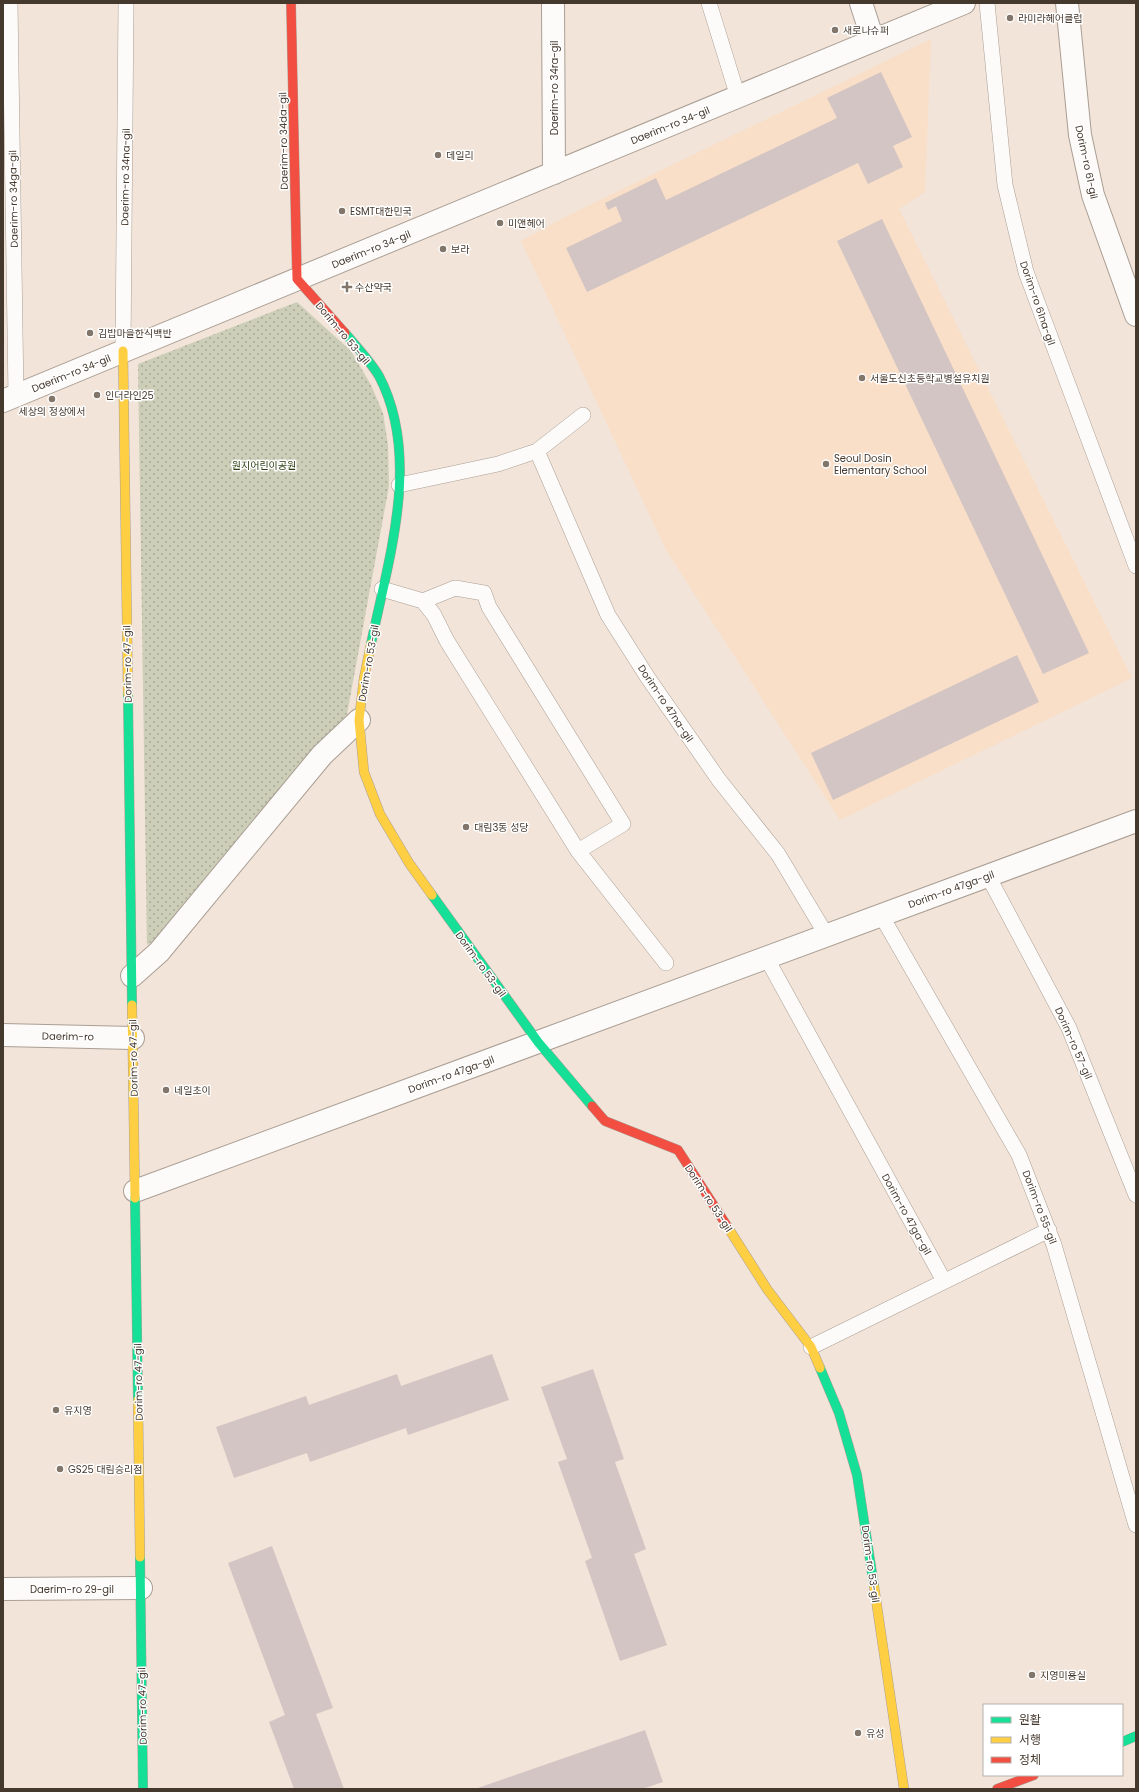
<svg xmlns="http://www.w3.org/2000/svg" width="1139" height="1792" font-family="Poppins,'Noto Sans KR',sans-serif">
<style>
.built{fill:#f9dec8}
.park{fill:url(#park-dots)}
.building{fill:#d3c5c3}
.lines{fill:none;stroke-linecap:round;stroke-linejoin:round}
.lane-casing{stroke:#aa9e94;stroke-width:16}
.street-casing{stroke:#aa9e94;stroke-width:24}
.fast-casing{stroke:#aa9e94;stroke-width:10}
.slow-casing{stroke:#aa9e94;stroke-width:10}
.jam-casing{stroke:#aa9e94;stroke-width:10}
.lane{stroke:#fdfbf9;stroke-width:15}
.street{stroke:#fdfbf9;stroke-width:22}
.fast{stroke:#16e098;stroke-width:9}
.slow{stroke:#ffcf43;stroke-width:9}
.jam{stroke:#f24e42;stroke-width:9}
.poi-dot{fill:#82756a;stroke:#fff;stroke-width:1.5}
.labels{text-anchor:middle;stroke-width:3;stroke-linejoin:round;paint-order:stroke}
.poi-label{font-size:10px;fill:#45392e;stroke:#fff;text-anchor:start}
.street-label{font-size:10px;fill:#45392e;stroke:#fff}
.park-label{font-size:10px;fill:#2a3d0e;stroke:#fff}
</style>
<defs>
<pattern id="park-dots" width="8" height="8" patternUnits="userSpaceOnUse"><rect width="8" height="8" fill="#ccceb8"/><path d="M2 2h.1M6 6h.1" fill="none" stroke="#a7a896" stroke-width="1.8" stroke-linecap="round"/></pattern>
</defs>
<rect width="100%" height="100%" fill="#f2e4d8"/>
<!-- built -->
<path class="built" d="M 931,39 L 925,192 L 899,209 L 1132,678 L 840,820 L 666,550 L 521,241 L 563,218 Z"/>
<!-- park -->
<path class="park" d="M 297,302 L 351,351 L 371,385 L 383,413 L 388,445 L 389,486 L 347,714 L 158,938 L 147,945 L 138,364 Z"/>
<!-- building -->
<path class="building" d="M 881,72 L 912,137 L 893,146 L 903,167 L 868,184 L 858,163 L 587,292 L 566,248 L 622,221 L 616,206 L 608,210 L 605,203 L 656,178 L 666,200 L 837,118 L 827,98 Z
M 882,219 L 1089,653 L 1043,674 L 837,241 Z
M 1017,655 L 1039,702 L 833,800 L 811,753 Z
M 492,1354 L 509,1400 L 408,1435 L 406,1428 L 310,1462 L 307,1453 L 234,1478 L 216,1427 L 306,1396 L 309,1405 L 397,1374 L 401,1386 Z
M 593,1369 L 624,1459 L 615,1462 L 646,1549 L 634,1554 L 667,1645 L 620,1661 L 585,1561 L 592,1558 L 558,1462 L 567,1459 L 541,1387 Z
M 272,1546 L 333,1708 L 316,1714 L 344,1789 L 294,1789 L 269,1722 L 285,1715 L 228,1563 Z
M 645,1730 L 663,1782 L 642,1789 L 475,1789 Z"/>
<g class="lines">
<!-- lane casing -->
<g class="lane-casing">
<path id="lane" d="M 10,3 L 16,396
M 709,3 L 738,97
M 987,3 L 1005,185 L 1026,272 L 1136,566
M 123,351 L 126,3
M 537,451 L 608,615 L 648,678 L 719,780 L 778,854 L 827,936
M 399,485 L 498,464 L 537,451 L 583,415
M 382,589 L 423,601 L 434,615 L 447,641 L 578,851 L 666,963
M 423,601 L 455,588 L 484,593 L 489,607 L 623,824 L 578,851
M 988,876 L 1069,1028 L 1136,1195
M 881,915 L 1019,1155 L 1054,1245 L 1136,1525
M 766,957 L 944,1281
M 811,1347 L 1049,1230"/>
</g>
<!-- street casing -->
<g class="street-casing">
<path id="street" d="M 553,3 L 554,173
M 861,3 L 873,40
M 1067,3 L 1080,135 L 1093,195 L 1136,315
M 3,401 L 964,3
M 132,976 L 159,952 L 322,755 L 359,720
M 3,1035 L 133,1038
M 135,1191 L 1136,821
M 3,1589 L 141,1588"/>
</g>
<!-- fast casing -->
<g class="fast-casing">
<path id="fast" d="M 345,333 C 356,346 370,361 379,376 C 422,458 388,560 371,644
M 128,694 L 132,1005
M 432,895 L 538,1042 L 592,1106
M 135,1198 L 138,1400
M 820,1368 L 839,1413 L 857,1475 L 874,1586
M 140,1557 L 143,1789
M 1122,1742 L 1136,1736"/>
</g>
<!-- slow casing -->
<g class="slow-casing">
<path id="slow" d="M 123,351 L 128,694
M 371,644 L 364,678 L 359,720 L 364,772 L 380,814 L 409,863 L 432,895
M 132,1005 L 135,1198
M 727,1226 L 767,1289 L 811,1347 L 820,1368
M 138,1400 L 140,1557
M 874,1586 L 904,1789"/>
</g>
<!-- jam casing -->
<g class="jam-casing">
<path id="jam" d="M 291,3 L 297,279 L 345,333
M 592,1106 L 605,1121 L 678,1150 L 727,1226
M 997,1789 L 1034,1775"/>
</g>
<!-- lane -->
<use href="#lane" class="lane"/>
<!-- street -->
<use href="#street" class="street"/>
<!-- fast -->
<use href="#fast" class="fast"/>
<!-- slow -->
<use href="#slow" class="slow"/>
<!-- jam -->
<use href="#jam" class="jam"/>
</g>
<!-- markers -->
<g class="poi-dot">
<circle cx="1010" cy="18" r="4"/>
<circle cx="835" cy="30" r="4"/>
<circle cx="438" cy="155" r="4"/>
<circle cx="342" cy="211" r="4"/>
<circle cx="500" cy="223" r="4"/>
<circle cx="443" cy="249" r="4"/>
<path d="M345 281h4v4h4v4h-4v4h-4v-4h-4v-4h4z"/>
<circle cx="90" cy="333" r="4"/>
<circle cx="862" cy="378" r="4"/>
<circle cx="97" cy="395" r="4"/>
<circle cx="52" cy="399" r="4"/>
<circle cx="826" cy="464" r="4"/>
<circle cx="466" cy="827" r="4"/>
<circle cx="166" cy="1090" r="4"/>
<circle cx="56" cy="1410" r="4"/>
<circle cx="60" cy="1469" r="4"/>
<circle cx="1032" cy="1675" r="4"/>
<circle cx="858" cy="1733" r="4"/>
</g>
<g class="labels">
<!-- poi labels -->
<g class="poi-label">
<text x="1018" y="22">라미라헤어클럽</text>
<text x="843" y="34">새로나슈퍼</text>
<text x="446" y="159">데일리</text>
<text x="350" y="215">ESMT대한민국</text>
<text x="508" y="227">미앤헤어</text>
<text x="451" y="253">보라</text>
<text x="355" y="291">수산약국</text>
<text x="98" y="337">김밥마을한식백반</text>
<text x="870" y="382">서울도신초등학교병설유치원</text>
<text x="105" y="399">인더라인25</text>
<text x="52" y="415" text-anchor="middle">세상의 정상에서</text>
<text x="834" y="462">Seoul Dosin<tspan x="834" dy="12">Elementary School</tspan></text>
<text x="474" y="831">대림3동 성당</text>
<text x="174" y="1094">네일초이</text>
<text x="64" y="1414">유지영</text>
<text x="68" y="1473">GS25 대림승리점</text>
<text x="1040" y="1679">지영미용실</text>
<text x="866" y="1737">유성</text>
</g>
<!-- street labels -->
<g class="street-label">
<text transform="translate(554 88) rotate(-90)" y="4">Daerim-ro 34ra-gil</text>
<text transform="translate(670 125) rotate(-22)" y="4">Daerim-ro 34-gil</text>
<text transform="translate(283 141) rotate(-91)" y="4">Daerim-ro 34da-gil</text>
<text transform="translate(1087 162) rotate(78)" y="4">Dorim-ro 61-gil</text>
<text transform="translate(125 177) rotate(-89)" y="4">Daerim-ro 34na-gil</text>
<text transform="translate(13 199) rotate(-91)" y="4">Daerim-ro 34ga-gil</text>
<text transform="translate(371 249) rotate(-22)" y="4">Daerim-ro 34-gil</text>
<text transform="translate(1038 303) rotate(71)" y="4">Dorim-ro 61na-gil</text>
<text transform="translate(343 333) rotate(50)" y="4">Dorim-ro 53-gil</text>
<text transform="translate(71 373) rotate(-22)" y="4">Daerim-ro 34-gil</text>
<text transform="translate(368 663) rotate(-80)" y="4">Dorim-ro 53-gil</text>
<text transform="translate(127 664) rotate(-91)" y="4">Dorim-ro 47-gil</text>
<text transform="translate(666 703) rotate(56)" y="4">Dorim-ro 47na-gil</text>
<text transform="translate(951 889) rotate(-20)" y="4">Dorim-ro 47ga-gil</text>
<text transform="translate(481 964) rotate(54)" y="4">Dorim-ro 53-gil</text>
<text transform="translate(68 1036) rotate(1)" y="4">Daerim-ro</text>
<text transform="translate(1074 1043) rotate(66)" y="4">Dorim-ro 57-gil</text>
<text transform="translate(133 1058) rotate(-91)" y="4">Dorim-ro 47-gil</text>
<text transform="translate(451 1074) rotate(-20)" y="4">Dorim-ro 47ga-gil</text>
<text transform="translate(709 1198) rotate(57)" y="4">Dorim-ro 53-gil</text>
<text transform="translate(1040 1207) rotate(69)" y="4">Dorim-ro 55-gil</text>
<text transform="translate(907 1214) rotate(61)" y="4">Dorim-ro 47ga-gil</text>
<text transform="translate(138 1382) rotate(-91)" y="4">Dorim-ro 47-gil</text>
<text transform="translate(871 1564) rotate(82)" y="4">Dorim-ro 53-gil</text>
<text x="72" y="1593">Daerim-ro 29-gil</text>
<text transform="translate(142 1706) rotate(-91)" y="4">Dorim-ro 47-gil</text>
</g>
<!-- park labels -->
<g class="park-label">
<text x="264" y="469">원지어린이공원</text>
</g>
</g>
<!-- border -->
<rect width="1139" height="1792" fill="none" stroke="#45392e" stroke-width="8"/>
<!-- legend -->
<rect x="983" y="1704" width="140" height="72" fill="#ffffff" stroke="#b5b0ab"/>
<rect x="991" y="1717" width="20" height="6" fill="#16e098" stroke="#b5b0ab"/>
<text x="1019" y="1724" font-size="12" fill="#45392e">원활</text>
<rect x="991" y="1737" width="20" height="6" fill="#ffcf43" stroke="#b5b0ab"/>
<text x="1019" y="1744" font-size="12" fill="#45392e">서행</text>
<rect x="991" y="1757" width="20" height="6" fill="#f24e42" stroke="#b5b0ab"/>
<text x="1019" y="1764" font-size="12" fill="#45392e">정체</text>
</svg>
